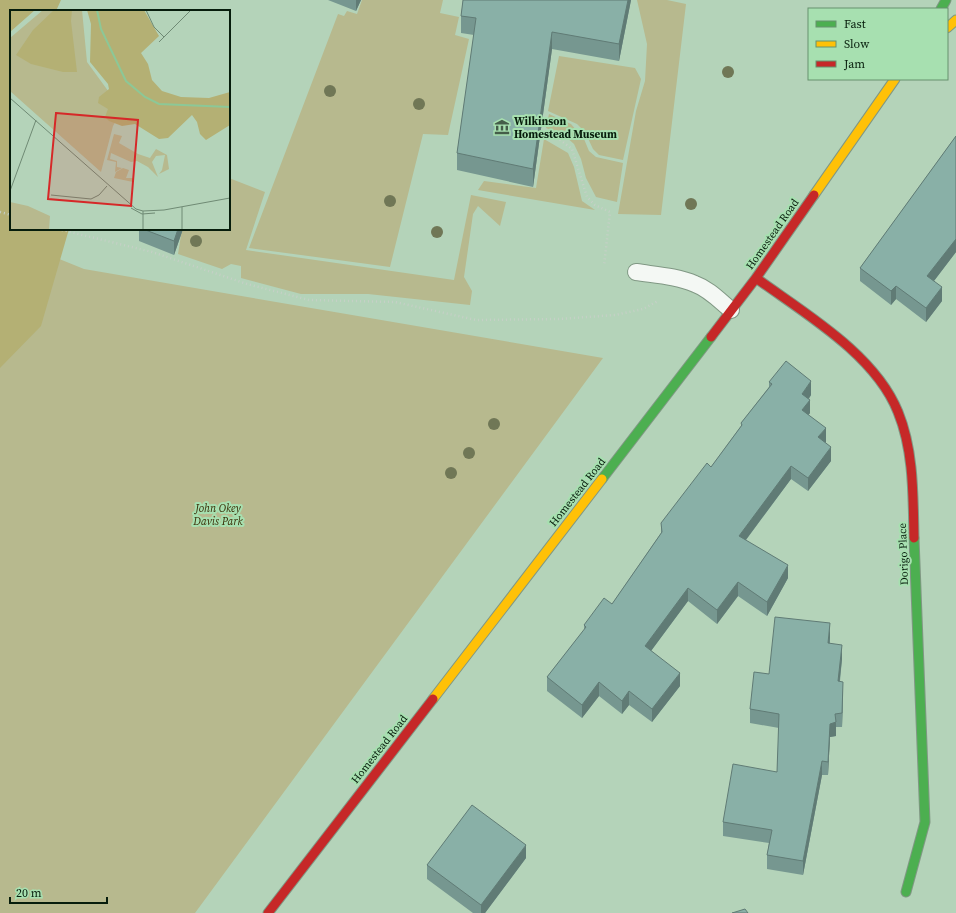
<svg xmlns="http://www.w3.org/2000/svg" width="956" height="913" font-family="'Source Serif 4',serif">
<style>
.green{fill:#b7b98e}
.forest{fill:#b4b074}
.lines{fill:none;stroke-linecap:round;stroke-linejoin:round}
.lane-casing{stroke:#809884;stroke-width:18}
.fast-casing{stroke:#809884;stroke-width:11}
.slow-casing{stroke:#809884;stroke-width:11}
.jam-casing{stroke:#809884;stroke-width:11}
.path{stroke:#c6d0c7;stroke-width:2.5;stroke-dasharray:1 3;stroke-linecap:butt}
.lane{stroke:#f4f8f4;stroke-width:16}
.fast{stroke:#4caf50;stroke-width:9}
.slow{stroke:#ffc107;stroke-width:9}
.jam{stroke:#c62828;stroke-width:9}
.tree{fill:#707756}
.wall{fill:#769790}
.shaded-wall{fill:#607b75}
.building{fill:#89b0a7;stroke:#607b75}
.labels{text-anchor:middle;stroke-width:4;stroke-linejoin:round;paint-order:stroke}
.poi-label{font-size:11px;font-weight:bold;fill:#071d0c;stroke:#a7e0b0;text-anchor:start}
.street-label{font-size:11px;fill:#071d0c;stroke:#a7e0b0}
.park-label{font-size:11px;font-style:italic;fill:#392c05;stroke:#a7e0b0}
.inset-river{fill:none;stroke:#8cc897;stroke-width:2}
.inset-road{fill:none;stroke:#6f8a74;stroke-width:1}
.view{fill:#d62828;fill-opacity:0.15;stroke:#d62828;stroke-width:2}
.inset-edge{fill:none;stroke:#071d0c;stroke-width:2}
</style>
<rect width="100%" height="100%" fill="#b4d3b9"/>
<!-- green -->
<path class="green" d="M 362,0 L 443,0 L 440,13 L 459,17 L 455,35 L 469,39 L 448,135 L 423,134 L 390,267 L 249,248 L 338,14 L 344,16 L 347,11 L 357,14 Z
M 637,0 L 667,0 L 686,4 L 661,215 L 618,214 L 636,111 L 645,81 L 647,44 Z
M 559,56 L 635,68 L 641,79 L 623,160 L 599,155 L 593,149 L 585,132 L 577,124 L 548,111 Z
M 549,114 L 571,124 L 584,139 L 589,151 L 596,157 L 623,163 L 617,202 L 596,197 L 586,178 L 581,159 L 574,144 L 565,136 L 546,128 Z
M 544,139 L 568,153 L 574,167 L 582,201 L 595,210 L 478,190 L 484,181 L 536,188 Z
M 229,178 L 265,192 L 246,250 L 454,280 L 471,195 L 506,202 L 500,226 L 478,206 L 473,214 L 464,277 L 472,291 L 470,305 L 368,294 L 301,294 L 241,278 L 241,266 L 231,264 L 222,269 L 178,254 L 182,229 L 229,229 Z
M 0,235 L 84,269 L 603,358 L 195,913 L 0,913 Z"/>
<!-- forest -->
<path class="forest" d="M 0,0 L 61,0 L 56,11 L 11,11 L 11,229 L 69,229 L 41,326 L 0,368 Z"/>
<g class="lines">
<!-- lane casing -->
<g class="lane-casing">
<path id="lane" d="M 636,272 C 656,275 677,276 695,284 C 709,289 720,301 731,310"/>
</g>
<!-- fast casing -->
<g class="fast-casing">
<path id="fast" d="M 941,9 L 946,0
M 602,479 L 711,337
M 906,892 L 925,822 L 914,538"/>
</g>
<!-- slow casing -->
<g class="slow-casing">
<path id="slow" d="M 947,28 L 956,20
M 814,195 L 895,79
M 433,699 L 602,479"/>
</g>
<!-- jam casing -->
<g class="jam-casing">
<path id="jam" d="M 756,278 C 804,313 875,354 898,412 C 914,451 913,496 914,538
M 711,337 L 756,278 L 814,195
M 268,913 L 433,699"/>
</g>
<!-- path -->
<path class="path" d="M 545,134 L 559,139 L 572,149 L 587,197 L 595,205 L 610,212 L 604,266
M 0,212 L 11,215
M 58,229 L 152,252 L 247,284 L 309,300 L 395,302 L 476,320 L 559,319 L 615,315 L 643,309 L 658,301"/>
<!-- lane -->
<use href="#lane" class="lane"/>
<!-- fast -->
<use href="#fast" class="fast"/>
<!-- slow -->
<use href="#slow" class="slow"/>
<!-- jam -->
<use href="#jam" class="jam"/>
</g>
<!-- trees -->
<g class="tree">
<circle cx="728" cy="72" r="6"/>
<circle cx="330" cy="91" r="6"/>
<circle cx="419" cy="104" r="6"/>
<circle cx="390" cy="201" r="6"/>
<circle cx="691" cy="204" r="6"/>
<circle cx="437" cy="232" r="6"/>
<circle cx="196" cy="241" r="6"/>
<circle cx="494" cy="424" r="6"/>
<circle cx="469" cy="453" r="6"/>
<circle cx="451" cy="473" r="6"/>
</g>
<!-- wall -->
<path class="wall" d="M 328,0 L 361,0 L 356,11 Z
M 463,0 L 631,0 L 619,61 L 552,49 L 533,187 L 457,170 L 457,153 L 474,35 L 461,33 L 461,16 Z
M 956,136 L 956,252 L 934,281 L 942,301 L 926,322 L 896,299 L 891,305 L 860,281 L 860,268 Z
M 139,229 L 183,229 L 174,255 L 139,241 Z
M 769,382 L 811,395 L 809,399 L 810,413 L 808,415 L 826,442 L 825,443 L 831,461 L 808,491 L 791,479 L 746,540 L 788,578 L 767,616 L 738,596 L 717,624 L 688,601 L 651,651 L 680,686 L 652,722 L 629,705 L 622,714 L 599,696 L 582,718 L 547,691 L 547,677 L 584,630 L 584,625 L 612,604 L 661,533 L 661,523 L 711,467 L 741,426 L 741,423 L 769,387 Z
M 830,637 L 830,643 L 842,659 L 840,681 L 843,695 L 842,727 L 836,727 L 836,736 L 830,737 L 828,775 L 822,775 L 803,875 L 767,869 L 767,855 L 769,843 L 723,836 L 723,822 L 777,772 L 779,728 L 750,723 L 750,709 L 769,674 Z
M 526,858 L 485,913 L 473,913 L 427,879 L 427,865 Z"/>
<!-- shaded-wall -->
<path class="shaded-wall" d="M 356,0 L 361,0 L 356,11 Z
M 628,0 L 631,0 L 619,61 L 619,44 Z
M 552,32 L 552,49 L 533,187 L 533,169 Z
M 178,229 L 183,229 L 174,255 L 174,241 Z
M 956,239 L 956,252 L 927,290 L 927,276 Z
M 896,286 L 896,299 L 891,305 L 891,291 Z
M 942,287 L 942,301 L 926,322 L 926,308 Z
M 811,381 L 811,395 L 802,407 L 802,394 Z
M 810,400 L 810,413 L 802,424 L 802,410 Z
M 826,428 L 826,442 L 818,451 L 818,437 Z
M 831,447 L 831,461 L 808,491 L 808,478 Z
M 791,466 L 791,479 L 739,549 L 739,536 Z
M 788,565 L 788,578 L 767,616 L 767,602 Z
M 738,582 L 738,596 L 717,624 L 717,610 Z
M 688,588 L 688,601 L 645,659 L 645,646 Z
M 830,623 L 830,637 L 828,657 L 828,643 Z
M 842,645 L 842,659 L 838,695 L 838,681 Z
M 680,673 L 680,686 L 652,722 L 652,709 Z
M 599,682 L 599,696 L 582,718 L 582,705 Z
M 843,682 L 843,695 L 842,727 L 842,713 Z
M 629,691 L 629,705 L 622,714 L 622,701 Z
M 836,722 L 836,736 L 830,737 L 828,775 L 828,762 L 830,724 Z
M 822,761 L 822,775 L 803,875 L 803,861 Z
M 526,845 L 526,858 L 485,913 L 481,913 L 481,905 Z"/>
<!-- building -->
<path class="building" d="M 463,0 L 628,0 L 619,44 L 552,32 L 533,169 L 457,153 L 476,18 L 461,16 Z
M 956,136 L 956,239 L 927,276 L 942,287 L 926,308 L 896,286 L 891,291 L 860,268 Z
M 143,229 L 178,229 L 174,241 Z
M 786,361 L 811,381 L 802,394 L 810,400 L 802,410 L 826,428 L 818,437 L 831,447 L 808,478 L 791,466 L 739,536 L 788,565 L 767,602 L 738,582 L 717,610 L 688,588 L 645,646 L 680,673 L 652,709 L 629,691 L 622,701 L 599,682 L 582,705 L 547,677 L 586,627 L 584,625 L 604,598 L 612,604 L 662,532 L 661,523 L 707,463 L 711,467 L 742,425 L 741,423 L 772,384 L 769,382 Z
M 775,617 L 830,623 L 828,643 L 842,645 L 838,681 L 843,682 L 842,713 L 835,714 L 836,722 L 830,724 L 828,762 L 822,761 L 803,861 L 767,855 L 772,830 L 723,822 L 733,764 L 777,772 L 779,714 L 750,709 L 754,672 L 769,674 Z
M 472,805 L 526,845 L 481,905 L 427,865 Z
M 745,909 L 748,913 L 732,913 Z"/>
<!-- icons -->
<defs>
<g id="museum-bare" transform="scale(1.2)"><path d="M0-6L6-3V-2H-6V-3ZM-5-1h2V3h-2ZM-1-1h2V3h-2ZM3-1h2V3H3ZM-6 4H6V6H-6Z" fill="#445d49" stroke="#a7e0b0" stroke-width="2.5" paint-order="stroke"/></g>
</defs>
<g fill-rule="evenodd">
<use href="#museum-bare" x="502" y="127"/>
</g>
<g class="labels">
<!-- poi labels -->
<g class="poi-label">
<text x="514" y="125">Wilkinson<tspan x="514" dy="13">Homestead Museum</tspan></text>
</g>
<!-- street labels -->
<g class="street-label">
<text transform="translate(772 234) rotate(-55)" y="4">Homestead Road</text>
<text transform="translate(577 492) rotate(-52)" y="4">Homestead Road</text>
<text transform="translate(903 554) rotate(-92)" y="4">Dorigo Place</text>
<text transform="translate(379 749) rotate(-52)" y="4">Homestead Road</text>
</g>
<!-- park labels -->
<g class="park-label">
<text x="218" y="512">John Okey<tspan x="218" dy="13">Davis Park</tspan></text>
</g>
</g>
<!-- overview -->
<g transform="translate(10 10)">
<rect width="220" height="220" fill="#b4d3b9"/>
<path d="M 33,0 L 72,0 L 77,52 L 112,100 L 103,116 L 91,162 L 0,81 L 0,28 ZM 104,124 L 112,126 L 109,133 L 128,144 L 140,148 L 146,139 L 157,145 L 159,159 L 149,164 L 152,160 L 155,145 L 146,146 L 142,152 L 148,167 L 138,157 L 127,151 L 121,152 L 101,143 L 100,149 L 107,151 L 107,157 L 112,158 L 105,162 L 106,152 L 97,150 ZM 113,158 L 119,160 L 116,168 L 124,168 L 123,172 L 104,168 L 106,162 ZM 0,192 L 18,196 L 40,206 L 39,220 L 0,220 Z" fill="#b7b98e"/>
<path d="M 0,0 L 25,0 L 0,22 ZM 44,0 L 62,0 L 61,11 L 67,62 L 53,62 L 21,54 L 6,45 L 23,20 ZM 77,0 L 134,0 L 149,26 L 131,43 L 138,54 L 142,70 L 152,81 L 171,87 L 199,88 L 220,82 L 220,115 L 196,130 L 190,124 L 187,112 L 182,105 L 158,128 L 149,129 L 125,114 L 112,116 L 99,111 L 95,107 L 98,99 L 88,93 L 89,87 L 99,79 L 98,74 L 80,52 L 81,14 Z" fill="#b4b074"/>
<path class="inset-river" d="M 87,0 L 91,19 L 116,71 L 135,87 L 149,94 L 220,97"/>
<path class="inset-road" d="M 136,0 L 144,17 L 154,27M 149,32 L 181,0M 0,88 L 126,199 L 133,201 L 154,200 L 220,188M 0,181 L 26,110M 41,185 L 81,189 L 89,185 L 97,176M 121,198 L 132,204 L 145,203M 133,201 L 133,220M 172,220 L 172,197"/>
<path class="view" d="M 46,103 L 128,110 L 121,196 L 38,189 Z"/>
<rect width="220" height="220" class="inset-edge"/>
</g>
<!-- legend -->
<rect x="808" y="8" width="140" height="72" fill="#a7e0b0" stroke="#67926e"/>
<rect x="816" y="21" width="20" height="6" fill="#4caf50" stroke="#67926e"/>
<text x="844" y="28" font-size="12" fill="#071d0c">Fast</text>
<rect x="816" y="41" width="20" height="6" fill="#ffc107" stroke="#67926e"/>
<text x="844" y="48" font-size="12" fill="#071d0c">Slow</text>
<rect x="816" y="61" width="20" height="6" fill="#c62828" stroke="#67926e"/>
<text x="844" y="68" font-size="12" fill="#071d0c">Jam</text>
<!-- scale -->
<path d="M10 897v6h97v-6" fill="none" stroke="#071d0c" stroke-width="2"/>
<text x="16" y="897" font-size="12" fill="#071d0c" stroke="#a7e0b0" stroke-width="3" paint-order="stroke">20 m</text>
</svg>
